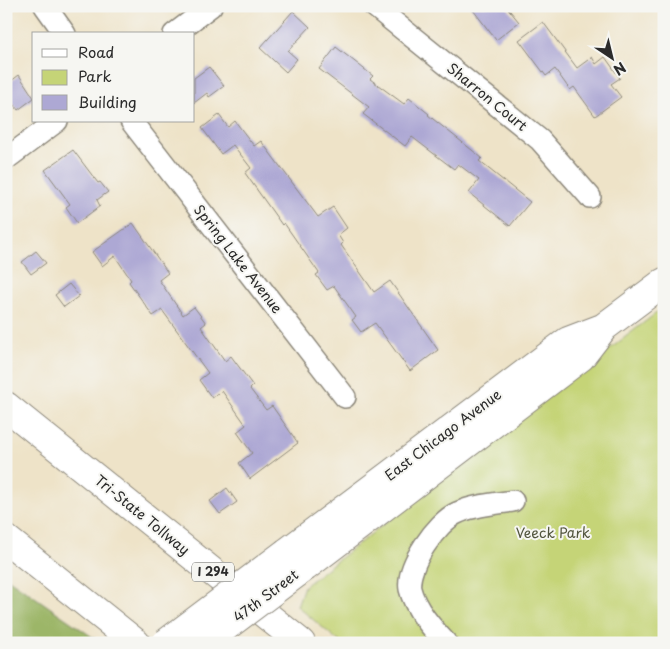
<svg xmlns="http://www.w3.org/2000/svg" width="670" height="649" font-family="'Playpen Sans',sans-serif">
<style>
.green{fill:#c5d477;stroke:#788051}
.forest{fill:#9cb668;stroke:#64704a}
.building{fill:#ada8d4}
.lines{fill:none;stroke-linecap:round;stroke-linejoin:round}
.minor-casing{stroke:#8c877a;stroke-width:24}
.major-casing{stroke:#8c877a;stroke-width:30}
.highway-casing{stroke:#8c877a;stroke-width:30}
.minor{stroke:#fff;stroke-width:21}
.major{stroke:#fff;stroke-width:28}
.highway{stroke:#fff;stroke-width:28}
.major-bridge-casing{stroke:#8c877a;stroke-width:30;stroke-linecap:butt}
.major-bridge{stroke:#fff;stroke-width:28}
.labels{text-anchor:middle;stroke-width:4;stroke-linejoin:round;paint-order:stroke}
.shield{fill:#f6f6f2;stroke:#686867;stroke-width:1}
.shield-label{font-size:12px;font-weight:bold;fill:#2b2b2b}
.street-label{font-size:14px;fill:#2b2b2b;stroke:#f6f6f2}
.park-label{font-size:14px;fill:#52553e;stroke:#f6f6f2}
</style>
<rect width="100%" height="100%" fill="#f6f6f2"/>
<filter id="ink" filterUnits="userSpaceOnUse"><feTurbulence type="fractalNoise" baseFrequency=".02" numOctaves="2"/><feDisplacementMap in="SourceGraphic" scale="10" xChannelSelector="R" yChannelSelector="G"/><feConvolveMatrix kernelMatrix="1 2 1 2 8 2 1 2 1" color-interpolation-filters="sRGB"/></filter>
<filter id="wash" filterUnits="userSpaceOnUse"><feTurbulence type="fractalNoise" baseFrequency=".0096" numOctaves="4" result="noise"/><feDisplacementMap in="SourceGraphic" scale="20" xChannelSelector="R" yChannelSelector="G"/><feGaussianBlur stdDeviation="1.12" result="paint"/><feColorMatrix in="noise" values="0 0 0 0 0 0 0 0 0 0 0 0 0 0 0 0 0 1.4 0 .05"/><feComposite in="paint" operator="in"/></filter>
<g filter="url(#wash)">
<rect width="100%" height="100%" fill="#eee3c8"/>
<!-- green -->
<path class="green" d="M 664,307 L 664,643 L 341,643 L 297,606 L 304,586 Z"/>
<!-- forest -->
<path class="forest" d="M 6,577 L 101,643 L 6,643 Z"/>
<g id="blocks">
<!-- building -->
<path class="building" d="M 470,6 L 506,6 L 519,22 L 496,40 Z
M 293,11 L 310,27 L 288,51 L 297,59 L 286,72 L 260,48 Z
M 543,22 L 577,68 L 592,57 L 596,64 L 605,57 L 620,78 L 611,84 L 621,97 L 595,116 L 574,87 L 570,90 L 555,69 L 546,76 L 519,40 Z
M 336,47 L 373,76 L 370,79 L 404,104 L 409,98 L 429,114 L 428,115 L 482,158 L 479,161 L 530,202 L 510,226 L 469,193 L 479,180 L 458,164 L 454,169 L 412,137 L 405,146 L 363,114 L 369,107 L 319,69 Z
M 209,67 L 224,86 L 209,97 L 207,93 L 194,103 L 194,78 Z
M 19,75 L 34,98 L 18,110 L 6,95 L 6,85 Z
M 219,115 L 228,127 L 235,121 L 254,146 L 261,141 L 318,217 L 333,207 L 347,228 L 338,235 L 343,243 L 341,245 L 374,292 L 390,281 L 438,350 L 410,371 L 375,323 L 361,332 L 352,320 L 356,317 L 334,286 L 327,290 L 316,275 L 319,273 L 284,223 L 282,225 L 245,173 L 251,168 L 233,145 L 221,154 L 202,128 Z
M 73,150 L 98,183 L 100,182 L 108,192 L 97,200 L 100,206 L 77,223 L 66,207 L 70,204 L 45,170 Z
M 133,223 L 168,273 L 159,280 L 183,315 L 194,307 L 206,323 L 201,327 L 225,361 L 231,356 L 253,386 L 250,389 L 266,410 L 272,406 L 298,443 L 250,479 L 239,463 L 252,453 L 237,432 L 246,425 L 222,391 L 212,398 L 199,380 L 208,373 L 162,310 L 153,316 L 129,282 L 131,280 L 115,256 L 102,266 L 92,252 Z
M 36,251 L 46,263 L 31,274 L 22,262 Z
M 69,284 L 79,296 L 64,307 L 55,295 Z
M 227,488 L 237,502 L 220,514 L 210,501 Z"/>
</g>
</g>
<g filter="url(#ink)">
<use href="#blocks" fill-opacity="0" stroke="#8c877a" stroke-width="1"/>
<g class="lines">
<!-- minor casing -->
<g class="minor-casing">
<path id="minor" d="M 45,6 L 65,34
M 374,6 L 540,140 L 590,197
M 174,34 L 211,6
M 131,121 L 345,397
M 6,159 L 57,121
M 446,643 C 432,628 415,609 410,589 C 406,566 437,522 457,513 C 474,505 495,504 513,501"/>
</g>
<!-- major casing -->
<g class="major-casing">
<path id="major" d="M 287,552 L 568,341 L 602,328
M 305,567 L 581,357 L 604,327 L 664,282"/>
</g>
<!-- highway casing -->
<g class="highway-casing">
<path id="highway" d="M 6,406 L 301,643
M 6,539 L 136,643"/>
</g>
<!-- minor -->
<use href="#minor" class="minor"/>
<!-- major -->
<use href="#major" class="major"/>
<!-- highway -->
<use href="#highway" class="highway"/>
<!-- major-bridge casing -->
<g class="major-bridge-casing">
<path id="major-bridge" d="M 166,643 L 287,552
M 204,643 L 305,567"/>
</g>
<!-- major-bridge -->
<use href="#major-bridge" class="major-bridge"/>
</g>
</g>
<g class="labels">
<!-- shield labels -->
<rect class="shield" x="192" y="562.5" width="42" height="19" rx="4"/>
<g class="shield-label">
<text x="213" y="576">I 294</text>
</g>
<!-- street labels -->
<g class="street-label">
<text transform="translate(487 97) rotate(39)" y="5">Sharron Court</text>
<text transform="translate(238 259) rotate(52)" y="5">Spring Lake Avenue</text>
<text transform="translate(443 435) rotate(-37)" y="5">East Chicago Avenue</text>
<text transform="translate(142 515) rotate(39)" y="5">Tri-State Tollway</text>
<text transform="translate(266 596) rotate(-37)" y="5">47th Street</text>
</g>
<!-- park labels -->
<g class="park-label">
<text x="553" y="538">Veeck Park</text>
</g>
</g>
<!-- margin -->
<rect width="670" height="649" fill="none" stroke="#f6f6f2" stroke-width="25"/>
<!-- legend -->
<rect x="32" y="32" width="162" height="90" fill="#f6f6f2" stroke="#a5a5a2"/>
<rect x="42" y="49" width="25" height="8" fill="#ffffff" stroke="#a5a5a2"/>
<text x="78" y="58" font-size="15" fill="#2b2b2b">Road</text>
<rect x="42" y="70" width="25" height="15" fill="#c5d477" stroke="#a5a5a2"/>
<text x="78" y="82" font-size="15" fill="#2b2b2b">Park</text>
<rect x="42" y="95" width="25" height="15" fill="#ada8d4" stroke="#a5a5a2"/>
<text x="78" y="108" font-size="15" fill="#2b2b2b">Building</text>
<!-- north arrow -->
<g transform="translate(612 58) rotate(145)" stroke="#f6f6f2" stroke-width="4" paint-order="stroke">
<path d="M0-4L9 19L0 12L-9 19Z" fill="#2b2b2b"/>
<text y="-8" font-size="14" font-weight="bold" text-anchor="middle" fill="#2b2b2b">N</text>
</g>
</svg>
